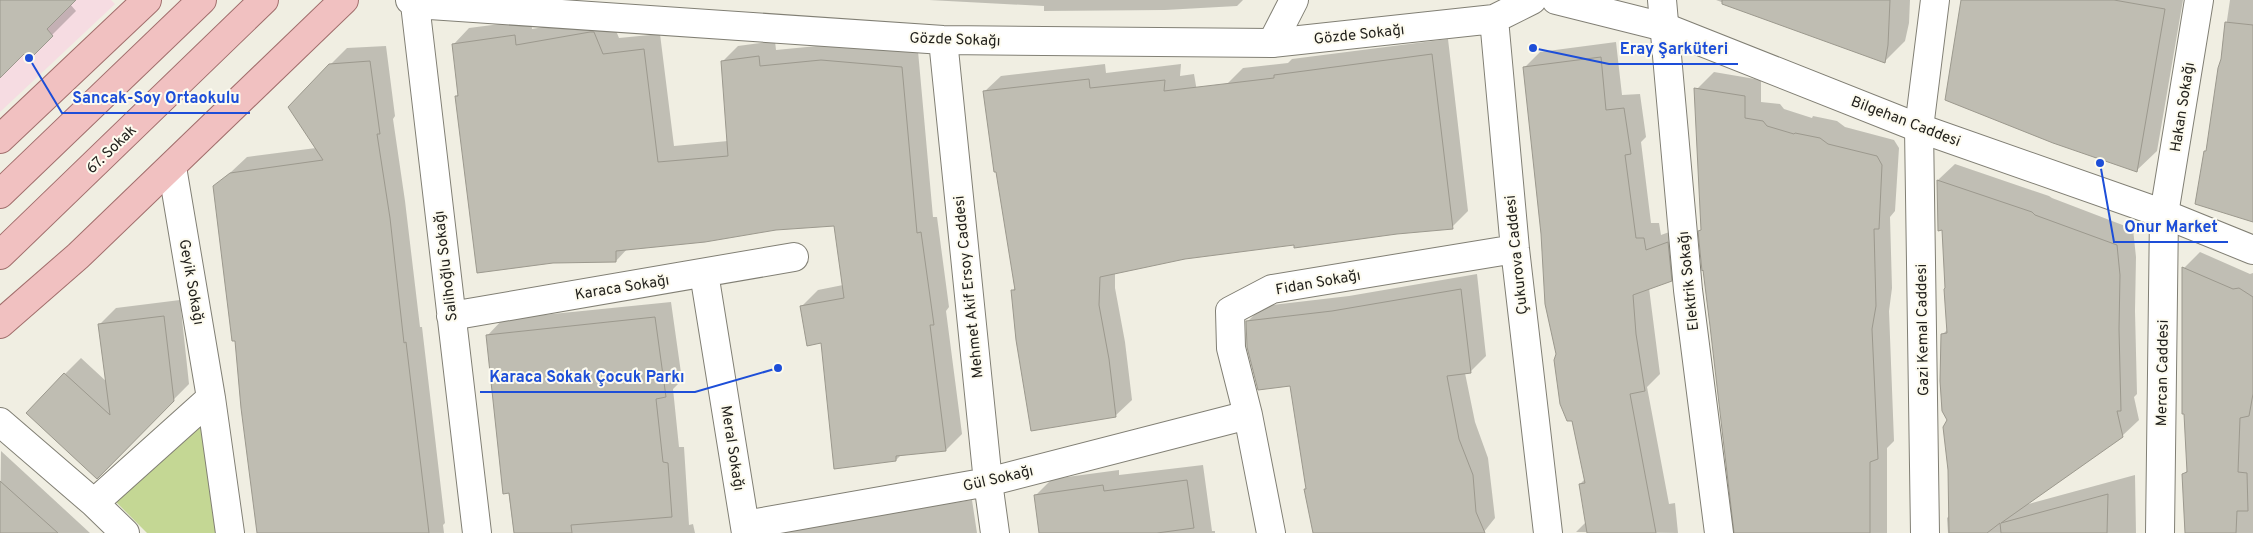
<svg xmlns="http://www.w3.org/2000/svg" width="2253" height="533" font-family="Overpass,sans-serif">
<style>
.education{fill:#f6dce2}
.green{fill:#c4d794}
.shadow{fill:#0003}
.building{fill:#bfbdb2;stroke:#9c998e}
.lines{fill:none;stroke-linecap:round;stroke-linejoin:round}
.minor-casing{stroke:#817f74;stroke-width:30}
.tertiary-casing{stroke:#817f74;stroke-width:30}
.primary-casing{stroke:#a16e6c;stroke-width:30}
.minor{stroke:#fff;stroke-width:28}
.tertiary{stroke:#fff;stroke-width:28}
.primary{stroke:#f1c1c1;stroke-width:28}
.labels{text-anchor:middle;stroke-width:4;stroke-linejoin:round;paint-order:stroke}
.street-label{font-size:15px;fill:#201f1b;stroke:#fdfbef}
.leader{fill:none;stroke:#1d4ed8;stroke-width:2}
.callout-dot{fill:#1d4ed8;stroke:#fdfbef;stroke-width:2}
.callout-label{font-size:16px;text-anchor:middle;font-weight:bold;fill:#1d4ed8;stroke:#fdfbef;stroke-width:4;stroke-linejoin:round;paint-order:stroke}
</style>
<rect width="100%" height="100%" fill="#f0eee2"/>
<!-- education -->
<path class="education" d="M 0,0 L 111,0 L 115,4 L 0,112 Z"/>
<!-- green -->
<path class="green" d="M 202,424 L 216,533 L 147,533 L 115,501 Z"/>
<!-- shadow -->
<path class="shadow" d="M 0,0 L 75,0 L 70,4 L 76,11 L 29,58 L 24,52 L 0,76 Z
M 929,0 L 1243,0 L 1237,6 L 1165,10 L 1044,11 L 1044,6 Z
M 1716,0 L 1910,0 L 1909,23 L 1905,41 L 1884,62 Z
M 1962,0 L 2183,0 L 2157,151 L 2136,171 Z
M 2230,0 L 2253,0 L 2253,221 L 2208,149 Z
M 607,16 L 610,16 L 619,38 L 660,34 L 674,146 L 728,141 L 722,62 L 738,46 L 775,41 L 776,50 L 838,44 L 918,51 L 933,217 L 937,217 L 949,307 L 946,311 L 962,434 L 946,450 L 902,454 L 896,460 L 802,306 L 818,290 L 843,285 L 835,225 L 776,229 L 628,248 L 616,261 L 456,96 L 459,94 L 453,45 L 469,28 L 531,20 L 532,29 Z
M 1448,39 L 1468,211 L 1452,227 L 1295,243 L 1221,239 L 1115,272 L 1115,288 L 1125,342 L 1132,400 L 1115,416 L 1012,291 L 1016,287 L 984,92 L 1001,76 L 1105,64 L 1106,73 L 1181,64 L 1180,76 L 1194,74 L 1221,232 L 1227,84 L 1243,68 L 1288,63 L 1292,59 Z
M 1616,42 L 1622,95 L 1640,94 L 1646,137 L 1641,142 L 1651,223 L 1659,223 L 1661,235 L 1683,227 L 1687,265 L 1671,280 L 1649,288 L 1660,374 L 1647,387 L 1669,504 L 1675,503 L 1678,533 L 1576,532 L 1587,521 L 1580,484 L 1585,479 L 1557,354 L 1542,233 L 1525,67 L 1540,52 Z
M 386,46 L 395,116 L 393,119 L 405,201 L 420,327 L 422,327 L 445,523 L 443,525 L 444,533 L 259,533 L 236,339 L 215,187 L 247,157 L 316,148 L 330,65 L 347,48 Z
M 1714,72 L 1761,80 L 1761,102 L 1780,104 L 1784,109 L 1812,118 L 1813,116 L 1837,121 L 1845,127 L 1894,140 L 1899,148 L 1895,211 L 1890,217 L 1892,288 L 1889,311 L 1894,441 L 1887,448 L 1887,533 L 1735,533 L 1702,229 L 1698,88 Z
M 1955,164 L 2049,196 L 2052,198 L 2133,229 L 2136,257 L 2135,311 L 2137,394 L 2134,397 L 2139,420 L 2122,436 L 2025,505 L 2135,475 L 2136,533 L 1948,533 L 1947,518 L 1950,515 L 1949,420 L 1943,334 L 1948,329 L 1943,229 L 1939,229 L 1938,180 Z
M 2200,252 L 2250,274 L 2253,273 L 2253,533 L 2185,533 L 2184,474 L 2188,470 L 2184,268 Z
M 1477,274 L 1486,356 L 1470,372 L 1465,373 L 1475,422 L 1488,458 L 1495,518 L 1483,533 L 1314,533 L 1306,489 L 1307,488 L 1291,384 L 1247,322 L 1263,306 L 1349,296 Z
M 180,300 L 189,384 L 97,477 L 65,374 L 81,358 L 107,382 L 100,324 L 116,308 Z
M 671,302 L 682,380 L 673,389 L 679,447 L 684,447 L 689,525 L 693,524 L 695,533 L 514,533 L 487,336 L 503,319 Z
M 1,451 L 90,533 L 0,533 Z
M 1203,465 L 1212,531 L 1215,531 L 1215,533 L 1040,533 L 1036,495 L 1052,479 L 1119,470 L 1119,475 Z
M 972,500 L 977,533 L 784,533 L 797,520 L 873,515 Z"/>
<!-- building -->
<path class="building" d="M 0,0 L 76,0 L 47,29 L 53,36 L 29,60 L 24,54 L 0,78 Z
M 1722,0 L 1890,0 L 1888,45 L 1885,63 L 1722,4 Z
M 1961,0 L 2114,0 L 2165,9 L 2137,172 L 2053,143 L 1945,100 Z
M 2225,22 L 2253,25 L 2253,222 L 2195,204 L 2204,151 L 2206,151 L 2218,68 L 2221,59 Z
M 590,32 L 594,32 L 603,54 L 644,49 L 658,162 L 728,156 L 721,61 L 759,56 L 760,66 L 821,60 L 902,67 L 917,233 L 921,232 L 934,325 L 930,325 L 946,451 L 896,456 L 896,461 L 834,469 L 821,343 L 807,346 L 800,306 L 844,298 L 834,226 L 776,230 L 705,242 L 616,251 L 616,262 L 553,263 L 477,273 L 455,96 L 458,96 L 452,44 L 515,35 L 516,45 Z
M 1432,54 L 1453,229 L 1397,234 L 1294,248 L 1294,245 L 1224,254 L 1185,259 L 1100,277 L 1099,305 L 1109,359 L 1116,417 L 1031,431 L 1016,340 L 1011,290 L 1015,290 L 996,172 L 994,172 L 983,91 L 1089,79 L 1090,88 L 1165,80 L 1164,91 L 1274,78 L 1274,75 Z
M 1601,57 L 1606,110 L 1624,108 L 1631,154 L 1625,155 L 1636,238 L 1644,238 L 1646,250 L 1668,242 L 1672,281 L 1633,295 L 1636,334 L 1645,391 L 1630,394 L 1656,533 L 1587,533 L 1579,484 L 1585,483 L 1572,421 L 1567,421 L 1560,404 L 1554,360 L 1556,354 L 1545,304 L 1541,234 L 1523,67 Z
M 370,61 L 380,134 L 377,134 L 390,218 L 404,343 L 406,342 L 429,533 L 257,533 L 241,408 L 235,341 L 232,341 L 213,186 L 230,173 L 323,160 L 288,107 L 329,64 Z
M 1694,88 L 1745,96 L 1745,118 L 1763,121 L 1767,126 L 1794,134 L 1795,133 L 1820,138 L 1828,144 L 1877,156 L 1882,165 L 1879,229 L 1874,229 L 1876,306 L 1872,329 L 1878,459 L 1870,462 L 1870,533 L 1734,533 L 1710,326 L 1703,270 L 1702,271 L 1698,231 L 1701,230 Z
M 1937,180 L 2032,212 L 2035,215 L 2117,245 L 2120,275 L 2119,329 L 2121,411 L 2117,411 L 2123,437 L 2001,523 L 2108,494 L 2107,533 L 2001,533 L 2000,523 L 1987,533 L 1949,533 L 1948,470 L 1943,427 L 1947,420 L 1942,411 L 1940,381 L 1941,334 L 1947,333 L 1944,289 L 1945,288 L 1942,230 L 1938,231 Z
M 2182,267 L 2233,289 L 2239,288 L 2253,297 L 2253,394 L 2249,416 L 2240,418 L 2238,472 L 2247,473 L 2248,511 L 2237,511 L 2236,533 L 2185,533 L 2182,474 L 2187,472 L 2184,414 L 2182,414 Z
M 1461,289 L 1471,373 L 1447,376 L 1459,439 L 1473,475 L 1476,512 L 1485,533 L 1313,533 L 1304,489 L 1306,489 L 1290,386 L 1258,390 L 1247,347 L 1246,321 L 1332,311 Z
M 164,316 L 174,401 L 97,479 L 26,413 L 64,373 L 110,415 L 98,324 Z
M 655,317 L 666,397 L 656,399 L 663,462 L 668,463 L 672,517 L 571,525 L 572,533 L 514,533 L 509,493 L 503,494 L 486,335 Z
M 1187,480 L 1194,528 L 1157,533 L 1039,533 L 1034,495 L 1103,485 L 1104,491 Z
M 0,481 L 58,533 L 0,533 Z"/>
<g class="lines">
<!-- minor casing -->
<g class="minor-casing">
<path id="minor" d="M 410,0 L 415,4 L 477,533
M 1662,0 L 1688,290 L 1719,533
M 415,4 L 943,40 L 1272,43 L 1494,19 L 1532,0
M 1494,19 L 1515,249 L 1548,533
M 943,40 L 988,482 L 995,533
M 172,167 L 211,398 L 230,533
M 704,273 L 746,533
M 451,316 L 794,257
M 0,422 L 94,503 L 125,533
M 94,503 L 211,398
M 745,525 L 988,482 L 1248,415
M 1271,533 L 1248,415 L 1231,348 L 1230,311 L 1272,289 L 1515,249
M 1925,533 L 1919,128 L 1935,0
M 2160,533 L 2164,214 L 2199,0"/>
</g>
<!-- tertiary casing -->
<g class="tertiary-casing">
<path id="tertiary" d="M 1556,0 L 1664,27 L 1919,128 L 2164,214 L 2253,250
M 1272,43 L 1294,0"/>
</g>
<!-- primary casing -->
<g class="primary-casing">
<path id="primary" d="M 0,139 L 147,0
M 0,194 L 202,0
M 0,255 L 264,0
M 0,324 L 78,256 L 344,0"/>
</g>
<!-- minor -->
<use href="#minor" class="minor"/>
<!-- tertiary -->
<use href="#tertiary" class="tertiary"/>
<!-- primary -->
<use href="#primary" class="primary"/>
</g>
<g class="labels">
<!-- street labels -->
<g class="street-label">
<text transform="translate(1359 34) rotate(-6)" y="5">Gözde Sokağı</text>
<text transform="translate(955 39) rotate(2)" y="5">Gözde Sokağı</text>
<text transform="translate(2182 107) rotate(-81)" y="5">Hakan Sokağı</text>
<text transform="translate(1906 121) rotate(21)" y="5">Bilgehan Caddesi</text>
<text transform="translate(111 149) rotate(-44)" y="5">67. Sokak</text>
<text transform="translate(1516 255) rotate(-96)" y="5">Çukurova Caddesi</text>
<text transform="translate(445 266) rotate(-97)" y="5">Salihoğlu Sokağı</text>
<text transform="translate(1688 281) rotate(-96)" y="5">Elektrik Sokağı</text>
<text transform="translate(192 282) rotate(80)" y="5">Geyik Sokağı</text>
<text transform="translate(1318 282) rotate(-10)" y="5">Fidan Sokağı</text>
<text transform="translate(622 287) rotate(-9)" y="5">Karaca Sokağı</text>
<text transform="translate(968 287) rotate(-96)" y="5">Mehmet Akif Ersoy Caddesi</text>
<text transform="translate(1922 330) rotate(-91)" y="5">Gazi Kemal Caddesi</text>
<text transform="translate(2162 373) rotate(-89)" y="5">Mercan Caddesi</text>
<text transform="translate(733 448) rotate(81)" y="5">Meral Sokağı</text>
<text transform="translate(998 478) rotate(-13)" y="5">Gül Sokağı</text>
</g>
</g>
<!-- callouts -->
<path class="leader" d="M1533 48L1609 64H1738M29 58L62 113H250M2100 163L2114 242H2228M778 368L695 392H480"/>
<g class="callout-dot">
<circle cx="1533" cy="48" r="5"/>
<circle cx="29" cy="58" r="5"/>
<circle cx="2100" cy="163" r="5"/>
<circle cx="778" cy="368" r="5"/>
</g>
<g class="callout-label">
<text x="1674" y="54">Eray Şarküteri</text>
<text x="156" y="103">Sancak-Soy Ortaokulu</text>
<text x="2171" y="232">Onur Market</text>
<text x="587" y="382">Karaca Sokak Çocuk Parkı</text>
</g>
</svg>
